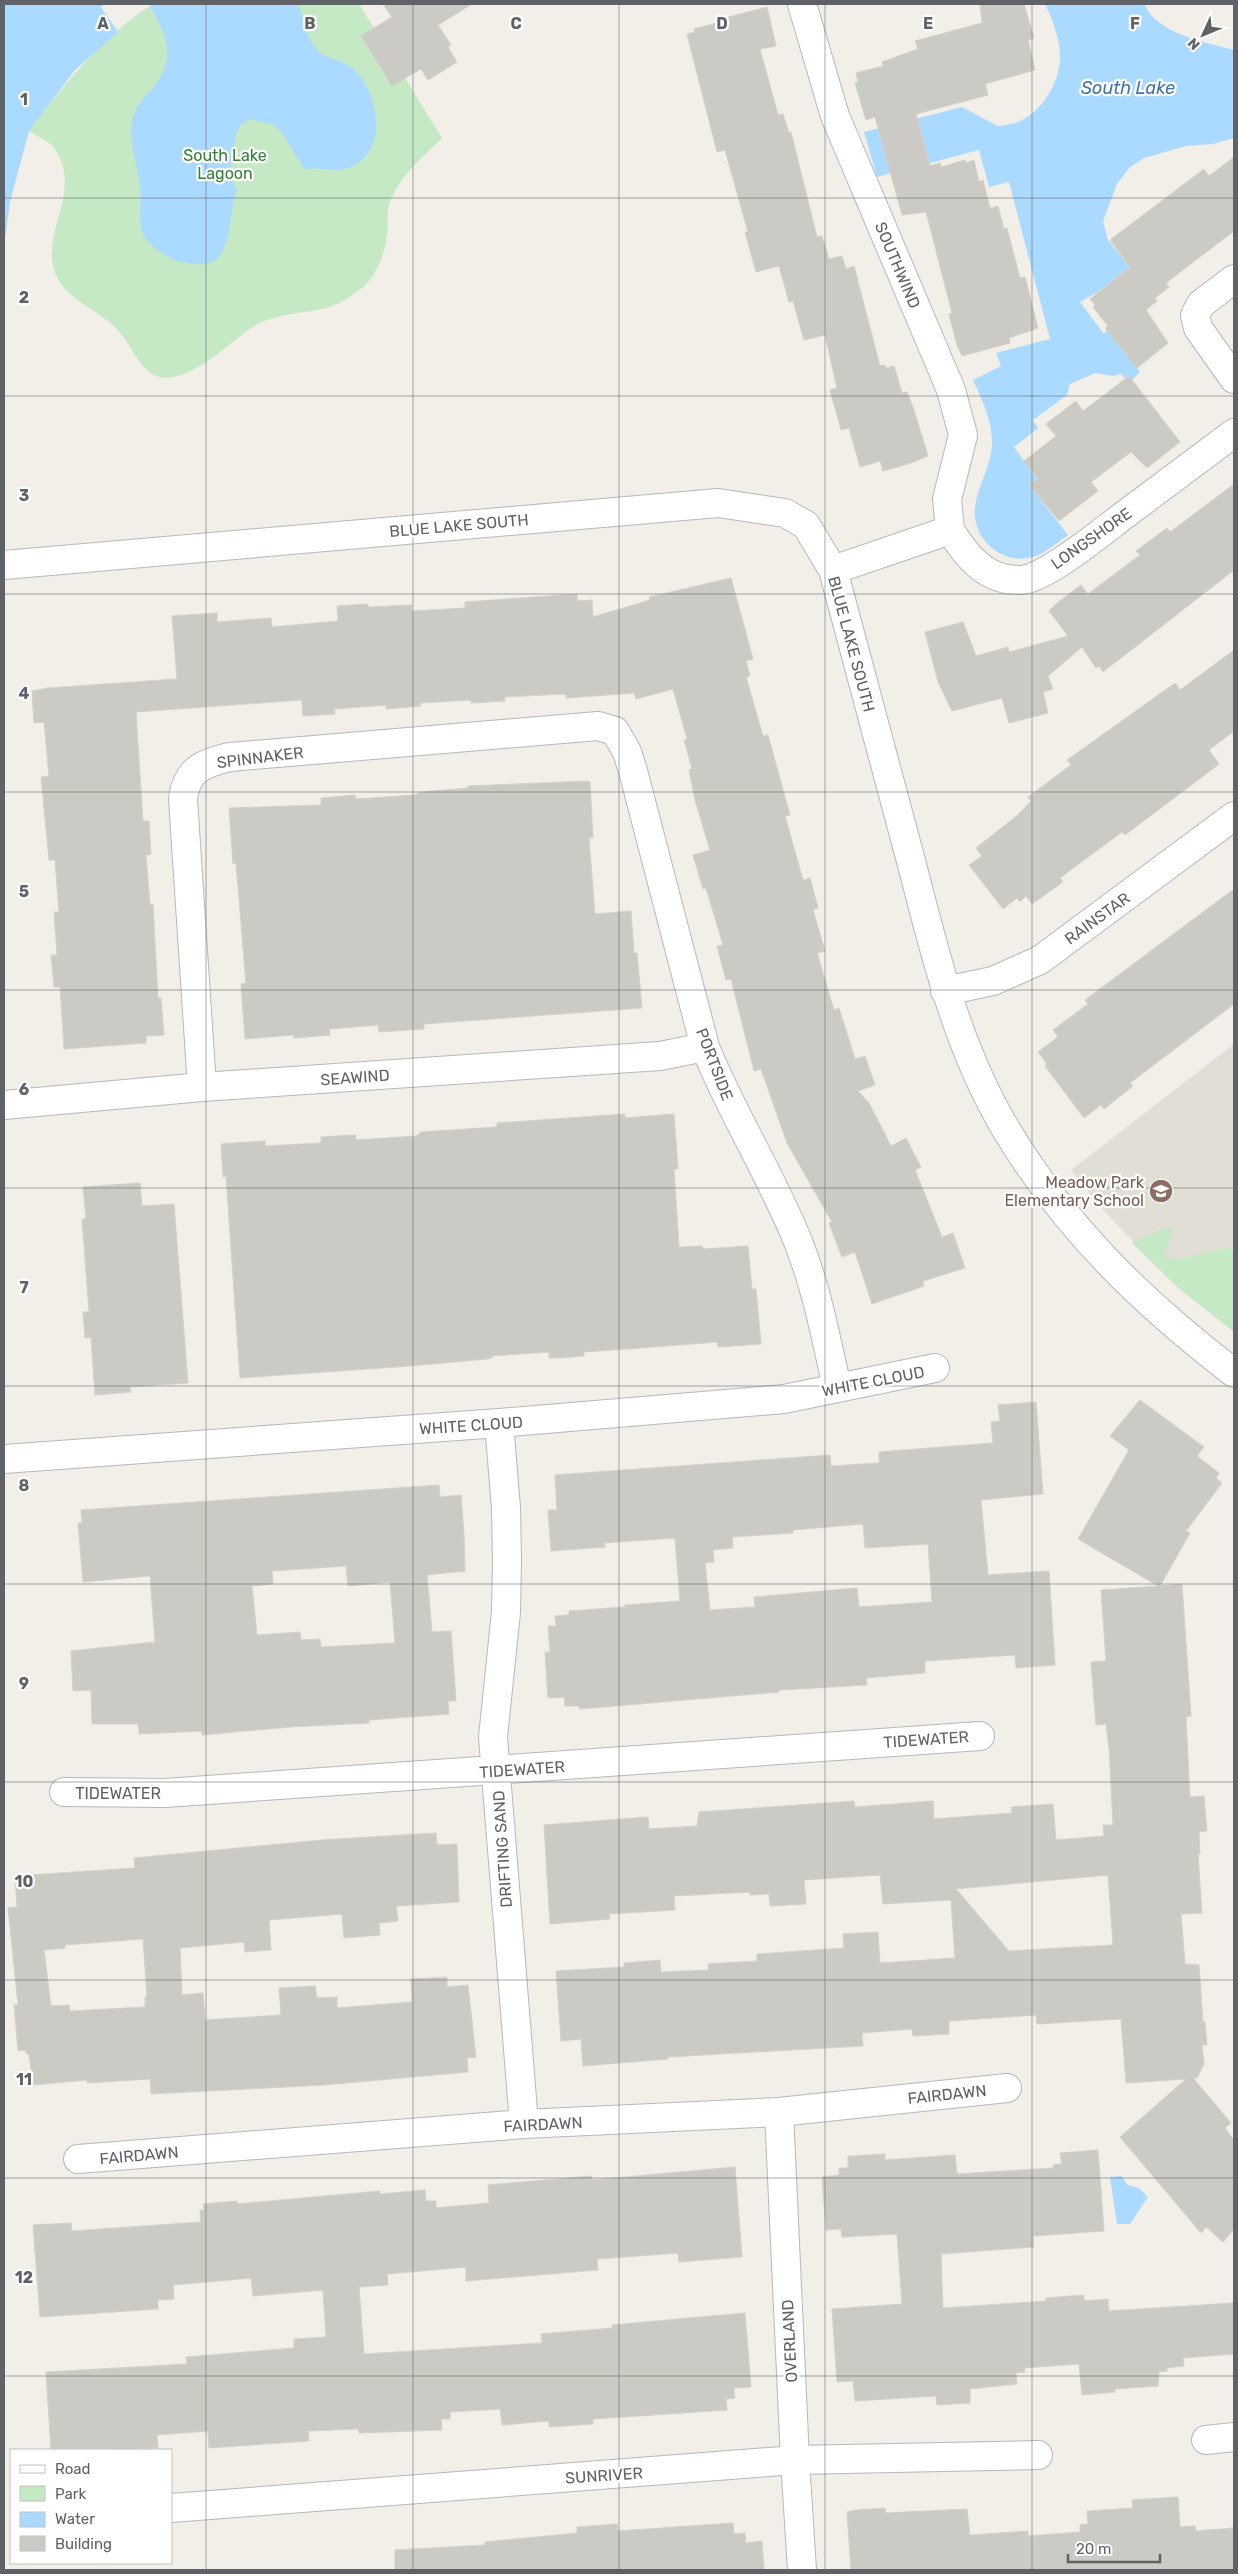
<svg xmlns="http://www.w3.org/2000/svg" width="1238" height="2574" font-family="Rubik,sans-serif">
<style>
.education{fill:#e1ded6}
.green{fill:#c5e8c5}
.water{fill:#aadaff}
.building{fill:#cccac5;stroke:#d6d1c6;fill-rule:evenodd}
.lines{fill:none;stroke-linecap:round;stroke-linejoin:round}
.minor-casing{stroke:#b5b8bc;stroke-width:30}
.minor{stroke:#fff;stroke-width:28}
.grid{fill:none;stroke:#5f6368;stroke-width:1;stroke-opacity:0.55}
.labels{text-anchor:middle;stroke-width:4.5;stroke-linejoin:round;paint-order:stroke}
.park-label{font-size:16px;fill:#348238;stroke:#fff}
.street-label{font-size:16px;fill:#5f6368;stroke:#fff}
.education-label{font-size:16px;fill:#785e54;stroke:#fff;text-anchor:end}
.water-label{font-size:18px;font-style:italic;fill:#4174aa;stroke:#fff}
.grid-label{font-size:16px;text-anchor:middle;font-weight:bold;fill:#5f6368;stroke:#fff;stroke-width:4.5;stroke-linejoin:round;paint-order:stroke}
</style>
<rect width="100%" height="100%" fill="#f1efe8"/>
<!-- education -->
<path class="education" d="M 1234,1044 L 1234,1327 L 1151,1260 L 1105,1212 L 1071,1170 Z"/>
<!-- green -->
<path class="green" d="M 153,4 L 359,4 L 442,138 C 422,158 398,177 389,205 C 386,214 389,225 387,235 C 385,253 376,277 362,288 C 353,295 337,306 326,308 C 302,314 278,313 256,325 C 232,339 179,396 149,372 C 134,359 129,340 115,327 C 99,311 69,300 58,279 C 35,235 86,193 54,148 C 49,141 36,136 29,131 C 65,84 102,36 153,4 Z
M 1169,1226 L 1173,1230 L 1163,1256 L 1177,1260 L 1228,1247 L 1234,1253 L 1234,1332 L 1177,1287 L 1132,1243 Z"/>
<!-- water -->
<path class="water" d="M 4,4 L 105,4 L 101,7 L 118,32 L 75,70 L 29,131 L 10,202 L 4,246 Z
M 153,4 L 298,4 C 304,18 306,38 317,50 C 327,60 343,59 354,69 C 377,93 390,146 353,166 C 335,175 322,165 305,170 L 282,133 L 272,124 L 250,119 L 240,125 L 235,138 L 230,171 L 231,180 L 237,190 C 224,225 238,279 178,261 C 167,258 147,245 143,234 C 137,218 142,201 140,185 C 137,162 127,140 133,117 C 136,106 144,97 152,89 C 177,58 168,38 150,6 Z
M 1045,4 L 1144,4 C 1157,34 1205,42 1234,50 L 1234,138 L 1213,144 L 1186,146 L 1144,158 L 1129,168 L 1117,184 L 1103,221 L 1108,240 L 1130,267 L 1096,293 L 1080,302 L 1104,334 L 1107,330 L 1140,372 L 1129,383 L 1121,374 L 1113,376 L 1095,373 L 1070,384 L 1067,395 L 1033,420 L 1038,428 L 1014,447 L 1037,479 L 1030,486 L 1068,535 C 1056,543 1043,556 1028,558 C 999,563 972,537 975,508 C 977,486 991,467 992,445 C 993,423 982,399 973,380 L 1001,366 L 996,353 L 1050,339 L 1009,182 L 989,187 L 979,150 L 877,177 L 864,132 L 962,107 L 998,126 C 1005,125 1014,124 1020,121 C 1043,111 1061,80 1060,55 C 1059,37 1053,20 1045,4 Z
M 1122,2176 L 1127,2185 L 1139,2188 L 1148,2197 L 1130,2224 L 1117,2224 L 1110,2177 Z"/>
<!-- building -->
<path class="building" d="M 383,4 L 472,4 L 438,25 L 451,45 L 448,47 L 457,62 L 428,80 L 421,69 L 392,86 L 361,36 L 392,17 Z
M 980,4 L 1024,4 L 1034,38 L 1028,40 L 1035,70 L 985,84 L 988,95 L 916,114 L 930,166 L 940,163 L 941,167 L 965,160 L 966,163 L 974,160 L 979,182 L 983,180 L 990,208 L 998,206 L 1004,229 L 1007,228 L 1020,278 L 1025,277 L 1038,328 L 1009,338 L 1010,343 L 962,356 L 957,345 L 949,314 L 952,313 L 926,212 L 902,215 L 875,117 L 866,120 L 855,83 L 858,82 L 856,73 L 883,66 L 882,62 L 918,49 L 915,41 L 982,23 Z
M 767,7 L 776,46 L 760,49 L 778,115 L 783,114 L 789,133 L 791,132 L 817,237 L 822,236 L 829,259 L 842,256 L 846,269 L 854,266 L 880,366 L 885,365 L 886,368 L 894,366 L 902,393 L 907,392 L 914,410 L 928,456 L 908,464 L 883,471 L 880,461 L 860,467 L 849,428 L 841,430 L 830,390 L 837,388 L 825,335 L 804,340 L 793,301 L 789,302 L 779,266 L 756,272 L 745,232 L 748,232 L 725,150 L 717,152 L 687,34 L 695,32 L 694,29 L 717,23 L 717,20 Z
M 1234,157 L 1234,231 L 1166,283 L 1169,287 L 1155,298 L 1157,301 L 1146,310 L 1168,343 L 1137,368 L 1105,328 L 1108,326 L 1093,307 L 1095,305 L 1090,299 L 1130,267 L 1110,240 L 1204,169 L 1209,176 Z
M 1129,376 L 1180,442 L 1147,468 L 1131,452 L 1091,482 L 1098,491 L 1059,521 L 1029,485 L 1038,479 L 1024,461 L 1056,436 L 1046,424 L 1076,401 L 1083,411 Z
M 1234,484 L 1234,570 L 1103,672 L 1099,666 L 1096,668 L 1082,647 L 1048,676 L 1053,689 L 1043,692 L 1048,713 L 1009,723 L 1002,698 L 952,711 L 938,682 L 925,632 L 963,622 L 976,656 L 1008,647 L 1009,652 L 1068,636 L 1049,611 L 1057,603 L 1081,585 L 1088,594 L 1140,555 L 1136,551 L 1167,528 L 1170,532 Z
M 731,578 L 753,659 L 746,661 L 750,676 L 746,677 L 763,736 L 768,735 L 790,815 L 785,816 L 803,880 L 810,878 L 818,908 L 813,910 L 825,951 L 817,953 L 834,1010 L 839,1008 L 855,1059 L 865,1056 L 875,1085 L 858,1091 L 869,1103 L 891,1146 L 906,1138 L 921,1167 L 915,1170 L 942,1237 L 953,1233 L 965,1268 L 923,1281 L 924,1286 L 872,1304 L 855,1252 L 842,1257 L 829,1223 L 832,1222 L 787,1143 L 761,1069 L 754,1071 L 731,979 L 726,980 L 717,946 L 723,945 L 706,888 L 703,889 L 693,855 L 710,850 L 695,800 L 689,770 L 692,769 L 684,740 L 687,739 L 673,689 L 636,699 L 634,693 L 566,698 L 566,694 L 505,697 L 505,701 L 471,703 L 471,700 L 420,703 L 421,706 L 386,709 L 386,705 L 334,709 L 335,714 L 303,716 L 302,700 L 136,712 L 143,821 L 149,821 L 151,854 L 146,855 L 150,905 L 153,904 L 158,999 L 161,998 L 164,1035 L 146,1036 L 146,1043 L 64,1049 L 60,987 L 54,987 L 51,955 L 57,955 L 54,912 L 59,912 L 55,860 L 49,860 L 41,777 L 49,776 L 44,722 L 34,723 L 32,691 L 48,688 L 177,679 L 172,616 L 217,613 L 217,622 L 271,618 L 272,627 L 338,621 L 337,606 L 368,604 L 368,607 L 412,605 L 412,611 L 465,608 L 465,602 L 577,594 L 577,601 L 592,600 L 593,617 L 650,600 L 649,597 Z
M 1234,650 L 1234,731 L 1209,750 L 1219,764 L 1125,835 L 1122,832 L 1060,878 L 1063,882 L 1032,904 L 1026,896 L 1020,902 L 1017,898 L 1003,909 L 969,865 L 982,856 L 976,848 L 1019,814 L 1031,801 L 1028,797 L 1071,765 L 1067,760 L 1175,683 L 1180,690 Z
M 587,781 L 590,782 L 593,838 L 589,838 L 595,914 L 631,911 L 634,953 L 637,953 L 642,1008 L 424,1024 L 424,1029 L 379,1032 L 378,1025 L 329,1029 L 330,1035 L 294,1038 L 294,1035 L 245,1039 L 241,984 L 246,983 L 236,863 L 233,864 L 229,808 L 321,805 L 321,798 L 355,795 L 356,799 L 415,795 L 421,792 L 468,788 L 468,786 Z
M 1234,889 L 1234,1004 L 1130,1083 L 1133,1086 L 1104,1109 L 1101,1105 L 1084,1118 L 1045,1066 L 1047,1064 L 1038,1052 L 1058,1037 L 1053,1030 L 1088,1004 L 1085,1000 Z
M 625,1114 L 625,1118 L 674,1114 L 678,1169 L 674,1169 L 679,1247 L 702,1246 L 703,1249 L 748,1246 L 752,1289 L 756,1289 L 761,1344 L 718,1347 L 717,1342 L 641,1348 L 584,1352 L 584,1356 L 562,1358 L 549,1358 L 549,1352 L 492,1356 L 492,1358 L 487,1359 L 410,1366 L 240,1378 L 226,1176 L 223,1177 L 221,1144 L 265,1141 L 265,1146 L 321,1143 L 321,1137 L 356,1135 L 356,1140 L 416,1136 L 421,1132 L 497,1127 L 497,1123 Z
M 140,1183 L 142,1206 L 174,1204 L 188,1383 L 130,1387 L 131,1392 L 95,1395 L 91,1337 L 85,1338 L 83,1312 L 89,1312 L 82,1219 L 86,1219 L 83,1187 Z
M 1140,1400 L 1204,1447 L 1197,1456 L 1219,1473 L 1216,1478 L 1222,1483 L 1186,1531 L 1190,1533 L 1160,1586 L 1182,1584 L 1191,1716 L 1186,1717 L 1190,1797 L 1204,1796 L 1207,1831 L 1199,1832 L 1200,1854 L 1198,1854 L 1202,1913 L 1181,1914 L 1185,1964 L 1199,1965 L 1203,2022 L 1205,2022 L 1207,2045 L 1202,2045 L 1204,2064 L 1197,2078 L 1193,2078 L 1231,2123 L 1225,2128 L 1234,2140 L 1234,2229 L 1223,2242 L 1206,2227 L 1201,2233 L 1120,2137 L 1186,2079 L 1126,2083 L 1121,2019 L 1037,2024 L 1036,2015 L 949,2021 L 949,2034 L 913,2036 L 912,2029 L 862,2033 L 863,2046 L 668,2057 L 668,2059 L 583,2066 L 581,2039 L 561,2041 L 556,1971 L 624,1967 L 624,1963 L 660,1960 L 661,1972 L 709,1970 L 708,1964 L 757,1961 L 757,1954 L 844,1948 L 843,1934 L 878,1932 L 880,1963 L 955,1958 L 951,1900 L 883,1904 L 880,1875 L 804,1880 L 806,1904 L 770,1906 L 769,1894 L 750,1895 L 750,1892 L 674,1896 L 675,1910 L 609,1914 L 610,1919 L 550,1924 L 544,1825 L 648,1817 L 649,1829 L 697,1826 L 699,1812 L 854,1801 L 855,1807 L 933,1801 L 934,1819 L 1012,1813 L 1011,1807 L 1053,1804 L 1056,1840 L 1104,1836 L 1103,1825 L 1113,1825 L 1109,1748 L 1106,1724 L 1096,1725 L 1091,1662 L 1106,1661 L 1101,1590 L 1158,1586 L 1078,1539 L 1129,1450 L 1110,1436 ZM 1108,1875 L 1113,1945 L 1009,1951 L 956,1889 Z
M 1036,1402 L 1043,1494 L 981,1500 L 988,1575 L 1049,1571 L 1055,1665 L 1016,1668 L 1015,1655 L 925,1661 L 925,1673 L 866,1678 L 867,1685 L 779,1690 L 779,1692 L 580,1709 L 579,1706 L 565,1706 L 564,1697 L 548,1698 L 545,1652 L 550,1652 L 548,1626 L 556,1626 L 555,1616 L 569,1615 L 569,1611 L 625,1607 L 625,1605 L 680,1601 L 675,1538 L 604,1543 L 605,1547 L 551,1551 L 548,1510 L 557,1510 L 555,1475 L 830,1455 L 831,1466 L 879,1463 L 879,1452 L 993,1443 L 991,1422 L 1000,1421 L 998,1405 ZM 863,1524 L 865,1548 L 928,1544 L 932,1602 L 859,1607 L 857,1588 L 754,1597 L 755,1607 L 710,1610 L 705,1563 L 714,1562 L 713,1550 L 733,1548 L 732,1537 L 793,1533 L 793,1530 Z
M 439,1485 L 440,1497 L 461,1495 L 464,1534 L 465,1571 L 427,1575 L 432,1632 L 451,1631 L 456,1701 L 448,1701 L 449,1714 L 369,1720 L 369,1723 L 290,1727 L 202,1735 L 202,1731 L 139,1734 L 138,1724 L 92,1724 L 91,1690 L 73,1691 L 71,1651 L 155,1642 L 150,1576 L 83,1582 L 78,1523 L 82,1523 L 81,1510 ZM 346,1566 L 348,1586 L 390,1582 L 395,1643 L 321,1647 L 320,1639 L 301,1640 L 300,1632 L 257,1635 L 252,1586 L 273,1584 L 272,1571 Z
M 436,1833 L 437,1845 L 457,1844 L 459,1902 L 396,1906 L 398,1921 L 379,1923 L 380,1935 L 344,1938 L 342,1914 L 269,1920 L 271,1950 L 245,1952 L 244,1942 L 180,1948 L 182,1995 L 203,1993 L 205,2020 L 281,2015 L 279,1988 L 315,1986 L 317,1998 L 337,1997 L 337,2008 L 412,2002 L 411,1979 L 447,1977 L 447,1987 L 468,1985 L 476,2057 L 467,2058 L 468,2072 L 324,2085 L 151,2094 L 150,2079 L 87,2083 L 87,2080 L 33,2085 L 29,2054 L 26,2054 L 26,2050 L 18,2051 L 14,2005 L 18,2005 L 8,1908 L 17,1907 L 15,1876 L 135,1868 L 134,1858 L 322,1840 ZM 143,1939 L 147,1997 L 145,1997 L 145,2007 L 70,2011 L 69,2005 L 51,2006 L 44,1950 L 65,1948 L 65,1945 Z
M 1098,2150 L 1104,2231 L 1033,2236 L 1034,2247 L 941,2254 L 943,2308 L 1046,2301 L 1046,2298 L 1084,2295 L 1084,2301 L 1108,2299 L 1109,2311 L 1234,2303 L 1234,2354 L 1183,2358 L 1184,2366 L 1167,2368 L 1167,2371 L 1159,2372 L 1158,2386 L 1115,2389 L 1115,2392 L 1082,2395 L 1079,2364 L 1024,2368 L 1025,2372 L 1016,2373 L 1017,2384 L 970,2389 L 970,2403 L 937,2405 L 936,2396 L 855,2401 L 853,2381 L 837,2382 L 832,2309 L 902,2304 L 897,2234 L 842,2237 L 841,2229 L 826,2230 L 822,2177 L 839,2175 L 839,2168 L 848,2168 L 848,2156 L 853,2156 L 885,2154 L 885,2160 L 955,2155 L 957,2174 L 1053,2168 L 1053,2165 L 1062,2164 L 1060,2153 Z
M 735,2167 L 742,2257 L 679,2262 L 678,2253 L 597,2259 L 598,2270 L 466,2281 L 466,2267 L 387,2274 L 388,2285 L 359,2287 L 364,2354 L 542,2343 L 541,2334 L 613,2328 L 612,2325 L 745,2313 L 751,2387 L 734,2388 L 735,2398 L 726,2399 L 727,2410 L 593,2419 L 593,2424 L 549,2427 L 549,2421 L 502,2425 L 500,2409 L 450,2412 L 450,2419 L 441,2419 L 442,2430 L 359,2433 L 358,2429 L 308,2431 L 309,2441 L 209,2448 L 208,2431 L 157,2435 L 158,2448 L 51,2450 L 46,2372 L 187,2364 L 186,2357 L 294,2348 L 294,2339 L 326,2337 L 323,2290 L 253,2296 L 251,2278 L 173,2285 L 174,2299 L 158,2300 L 158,2309 L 40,2317 L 33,2225 L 71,2223 L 72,2231 L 201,2222 L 200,2210 L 204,2210 L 203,2204 L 237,2201 L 237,2204 L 380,2191 L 380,2194 L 425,2190 L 426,2201 L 436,2201 L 436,2208 L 489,2203 L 488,2185 L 591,2176 L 592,2180 Z
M 1178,2497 L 1180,2527 L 1195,2526 L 1196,2531 L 1234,2528 L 1234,2570 L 851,2570 L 847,2512 L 856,2510 L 885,2508 L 886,2513 L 967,2509 L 970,2535 L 1028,2531 L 1028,2536 L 1080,2532 L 1080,2525 L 1088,2524 L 1087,2511 L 1133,2508 L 1132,2500 Z
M 733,2523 L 734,2534 L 745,2533 L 746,2543 L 762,2541 L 764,2570 L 395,2570 L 395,2550 L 485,2545 L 485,2542 L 577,2533 L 577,2527 L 617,2524 L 618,2531 Z"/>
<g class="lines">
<!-- minor casing -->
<g class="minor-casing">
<path id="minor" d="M 802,4 L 835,116 L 951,390 L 963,435 L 947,499 L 950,530
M 1234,279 L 1201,304 L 1195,315 L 1198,328 L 1234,379
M 4,565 L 718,503 L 785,513 L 806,525 L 833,570 C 859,667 885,764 911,861 C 935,954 957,1048 1007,1131 C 1066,1229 1144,1304 1234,1373
M 833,570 L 950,530 C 966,556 987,582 1021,580 C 1046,579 1105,529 1127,513 C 1163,486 1199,459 1234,433
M 945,991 L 993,981 L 1040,960 L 1234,816
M 202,1087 L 183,799 C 186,770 203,763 230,757 L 598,726 L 615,731 L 627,752 L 633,771 L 705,1047 C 732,1114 772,1176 799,1244 C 817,1290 826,1339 837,1387
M 4,1105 L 202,1087 L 660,1056 L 705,1047
M 499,1423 L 506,1508 L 507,1560 L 506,1612 L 493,1737 L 524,2124
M 4,1459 L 499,1423 L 784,1399 L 935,1368
M 64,1792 L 165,1793 L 980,1736
M 779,2112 L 795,2460 L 802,2570
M 78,2159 L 524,2124 L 779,2112 L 1007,2088
M 1206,2440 L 1234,2437
M 171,2508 L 795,2460 L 1038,2455"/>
</g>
<!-- minor -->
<use href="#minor" class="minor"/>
</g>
<!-- grid -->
<path class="grid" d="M 206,4 L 206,2570M 413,4 L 413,2570M 619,4 L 619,2570M 825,4 L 825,2570M 1032,4 L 1032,2570M 4,198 L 1234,198M 4,396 L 1234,396M 4,594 L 1234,594M 4,792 L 1234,792M 4,990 L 1234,990M 4,1188 L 1234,1188M 4,1386 L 1234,1386M 4,1584 L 1234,1584M 4,1782 L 1234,1782M 4,1980 L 1234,1980M 4,2178 L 1234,2178M 4,2376 L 1234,2376"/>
<!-- icons -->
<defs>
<g id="school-disc" transform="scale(1.25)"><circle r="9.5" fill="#8d6e63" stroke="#fff"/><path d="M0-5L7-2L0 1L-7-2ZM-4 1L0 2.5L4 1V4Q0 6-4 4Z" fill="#fff"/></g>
</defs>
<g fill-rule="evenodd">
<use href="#school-disc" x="1161" y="1191"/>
</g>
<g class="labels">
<!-- park labels -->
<g class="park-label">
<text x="225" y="161">South Lake<tspan x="225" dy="18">Lagoon</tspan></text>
</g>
<!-- street labels -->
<g class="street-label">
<text transform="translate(898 265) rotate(67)" y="6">SOUTHWIND</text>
<text transform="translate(459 525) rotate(-5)" y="6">BLUE LAKE SOUTH</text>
<text transform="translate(1091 538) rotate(-35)" y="6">LONGSHORE</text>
<text transform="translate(852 644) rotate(75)" y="6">BLUE LAKE SOUTH</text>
<text transform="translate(260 757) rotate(-7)" y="6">SPINNAKER</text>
<text transform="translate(1097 918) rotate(-36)" y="6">RAINSTAR</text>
<text transform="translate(715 1064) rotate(69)" y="6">PORTSIDE</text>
<text transform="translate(355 1077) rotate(-4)" y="6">SEAWIND</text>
<text transform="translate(873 1381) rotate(-11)" y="6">WHITE CLOUD</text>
<text transform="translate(471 1425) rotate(-4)" y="6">WHITE CLOUD</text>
<text transform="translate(926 1739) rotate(-4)" y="6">TIDEWATER</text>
<text transform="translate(522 1769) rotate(-4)" y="6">TIDEWATER</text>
<text x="118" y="1799">TIDEWATER</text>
<text transform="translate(502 1849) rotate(-94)" y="6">DRIFTING SAND</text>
<text transform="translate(947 2094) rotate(-6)" y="6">FAIRDAWN</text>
<text transform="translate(543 2124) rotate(-3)" y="6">FAIRDAWN</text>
<text transform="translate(139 2155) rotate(-5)" y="6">FAIRDAWN</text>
<text transform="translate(789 2341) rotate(-93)" y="6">OVERLAND</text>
<text transform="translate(604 2475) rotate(-4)" y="6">SUNRIVER</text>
</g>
<!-- education labels -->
<g class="education-label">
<text x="1144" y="1188">Meadow Park<tspan x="1144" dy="18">Elementary School</tspan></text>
</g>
<!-- water labels -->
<g class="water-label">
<text x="1128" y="94">South Lake</text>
</g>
</g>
<g class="grid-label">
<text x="103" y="29">A</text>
<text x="310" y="29">B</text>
<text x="516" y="29">C</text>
<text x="722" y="29">D</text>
<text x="928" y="29">E</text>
<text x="1135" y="29">F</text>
<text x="24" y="105">1</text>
<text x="24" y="303">2</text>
<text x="24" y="501">3</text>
<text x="24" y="699">4</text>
<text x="24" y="897">5</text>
<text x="24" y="1095">6</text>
<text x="24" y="1293">7</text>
<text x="24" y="1491">8</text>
<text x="24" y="1689">9</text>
<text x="24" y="1887">10</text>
<text x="24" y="2085">11</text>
<text x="24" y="2283">12</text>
</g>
<!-- border -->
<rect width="1238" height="2574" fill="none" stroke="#5f6368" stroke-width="10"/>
<!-- legend -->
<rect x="10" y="2449" width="162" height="115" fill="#ffffff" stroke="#bfc1c3"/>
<rect x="20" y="2465" width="25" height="8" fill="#ffffff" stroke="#bfc1c3"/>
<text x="55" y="2474" font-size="15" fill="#5f6368">Road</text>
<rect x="20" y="2486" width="25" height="15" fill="#c5e8c5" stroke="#bfc1c3"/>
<text x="55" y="2499" font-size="15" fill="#5f6368">Park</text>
<rect x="20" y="2512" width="25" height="15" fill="#aadaff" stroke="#bfc1c3"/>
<text x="55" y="2524" font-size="15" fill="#5f6368">Water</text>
<rect x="20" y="2536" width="25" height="15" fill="#cccac5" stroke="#bfc1c3"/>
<text x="55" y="2549" font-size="15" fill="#5f6368">Building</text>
<!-- north arrow -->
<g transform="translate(1203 35) rotate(226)" stroke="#ffffff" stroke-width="4" paint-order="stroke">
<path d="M0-4L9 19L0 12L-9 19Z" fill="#5f6368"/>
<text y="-8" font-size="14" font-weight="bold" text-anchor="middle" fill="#5f6368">N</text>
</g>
<!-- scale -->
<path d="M1068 2554v8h92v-8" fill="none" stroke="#5f6368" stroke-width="2.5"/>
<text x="1076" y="2554" font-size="15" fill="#5f6368" stroke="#ffffff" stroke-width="4" paint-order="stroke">20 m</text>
</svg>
